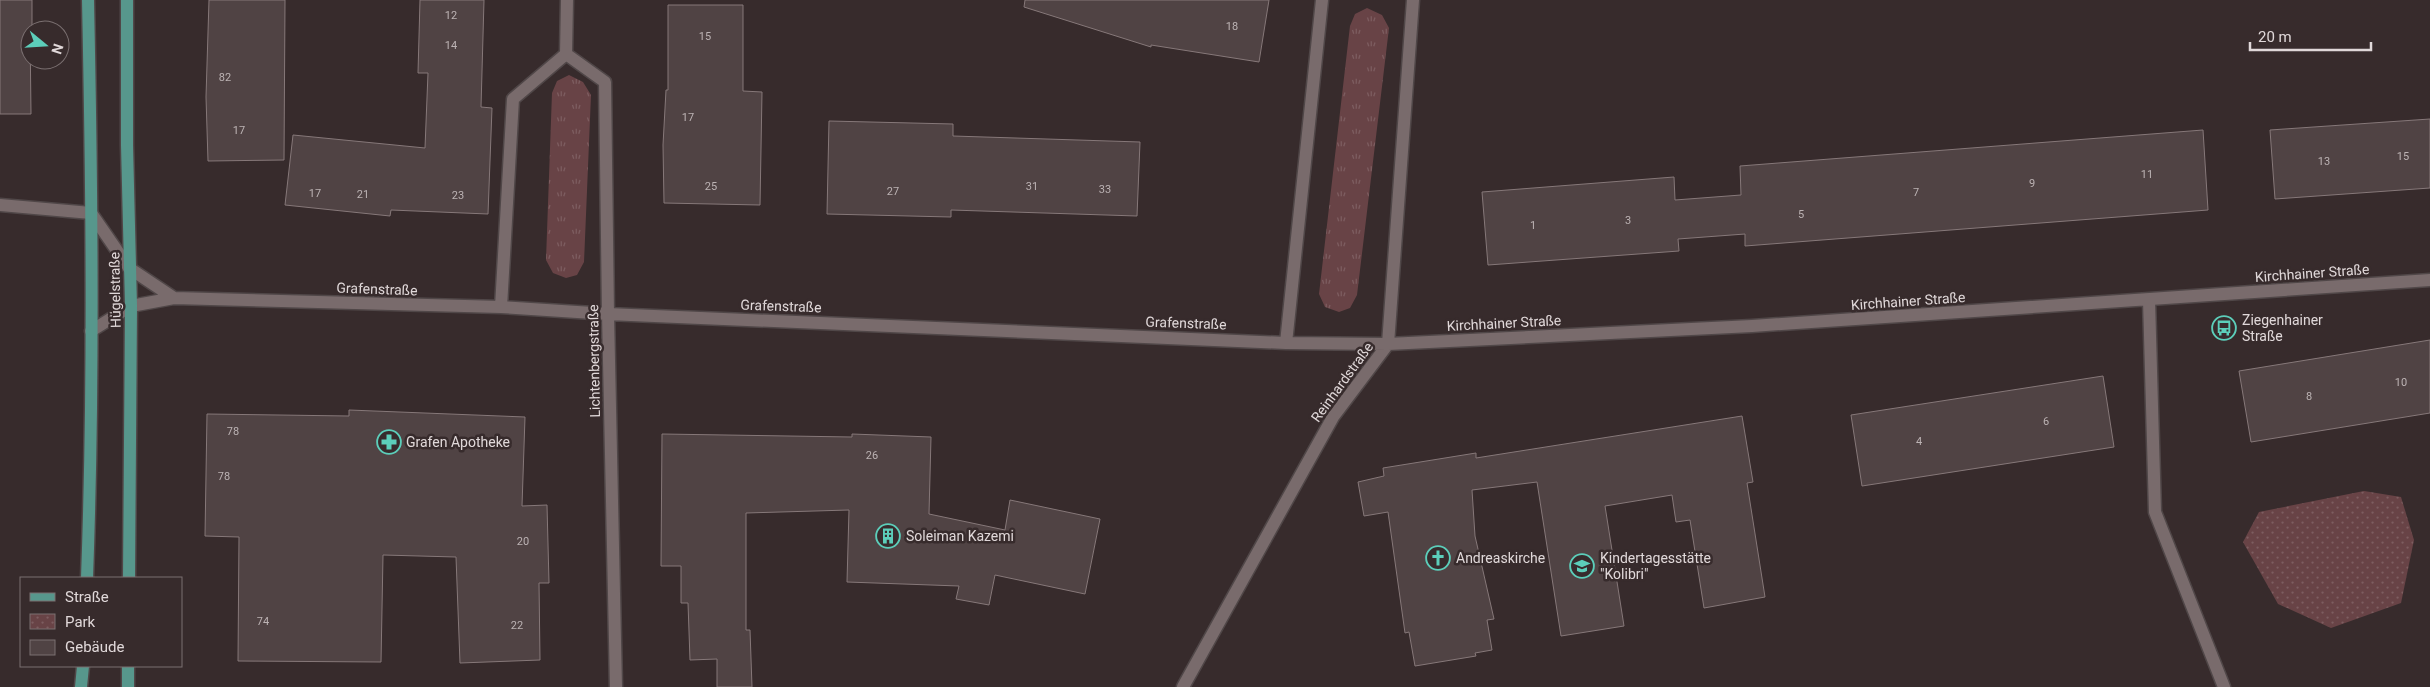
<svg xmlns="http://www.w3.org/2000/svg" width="2430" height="687" font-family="Roboto,sans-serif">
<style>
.grass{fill:url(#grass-tufts)}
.park{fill:url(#park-dots)}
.building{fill:#504344;stroke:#867879}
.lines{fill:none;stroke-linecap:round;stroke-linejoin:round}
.minor-casing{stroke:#504748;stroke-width:15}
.major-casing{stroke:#504748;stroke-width:15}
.minor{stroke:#796b6c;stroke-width:12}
.major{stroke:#57978c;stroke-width:12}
.labels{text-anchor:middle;stroke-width:5;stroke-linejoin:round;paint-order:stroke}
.number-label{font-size:11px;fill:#bcb3b4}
.street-label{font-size:14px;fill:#e0d8d9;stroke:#372b2c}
.poi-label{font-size:14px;fill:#e0d8d9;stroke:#372b2c;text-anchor:start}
</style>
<defs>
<pattern id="grass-tufts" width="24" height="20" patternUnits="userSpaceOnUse" patternTransform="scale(1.25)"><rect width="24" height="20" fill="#684346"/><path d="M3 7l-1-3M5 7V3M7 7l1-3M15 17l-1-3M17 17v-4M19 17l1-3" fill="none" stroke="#7d5d60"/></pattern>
<pattern id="park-dots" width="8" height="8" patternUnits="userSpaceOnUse" patternTransform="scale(1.25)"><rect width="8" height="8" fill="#684346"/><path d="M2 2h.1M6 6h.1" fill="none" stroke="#7d5d60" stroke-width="1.8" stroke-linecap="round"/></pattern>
</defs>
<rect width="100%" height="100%" fill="#372b2c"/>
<!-- grass -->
<path class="grass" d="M 1367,8 L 1382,15 L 1389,28 L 1357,295 L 1350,308 L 1339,312 L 1325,307 L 1319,294 L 1350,26 L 1355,14 Z
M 569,75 L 583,82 L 591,95 L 584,262 L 577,275 L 566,278 L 553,273 L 546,260 L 552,93 L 557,81 Z"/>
<!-- park -->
<path class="park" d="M 2364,491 L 2401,497 L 2414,540 L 2401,603 L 2331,628 L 2278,604 L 2243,542 L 2259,512 Z"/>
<!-- building -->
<path class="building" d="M 0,0 L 32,0 L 32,30 L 30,30 L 31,114 L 0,114 Z
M 209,0 L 285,0 L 284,160 L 208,161 L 206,97 Z
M 420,0 L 484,0 L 481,107 L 492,108 L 488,214 L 391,210 L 390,216 L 285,205 L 293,135 L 425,148 L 428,73 L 418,73 Z
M 1025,0 L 1269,0 L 1259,62 L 1151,45 L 1151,47 L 1024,7 Z
M 668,5 L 743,5 L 743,91 L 762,92 L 760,205 L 664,203 L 663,145 L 666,90 L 668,90 Z
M 2430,119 L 2430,188 L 2275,199 L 2270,130 Z
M 829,121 L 953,124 L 953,136 L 1140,142 L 1137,216 L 951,210 L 951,217 L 827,214 Z
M 2203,130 L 2208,210 L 1745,246 L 1745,234 L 1678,239 L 1679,251 L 1488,265 L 1482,192 L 1674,177 L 1675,200 L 1741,195 L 1740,166 Z
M 2430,340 L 2430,413 L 2251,442 L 2239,371 Z
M 2103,376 L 2114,447 L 1862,486 L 1851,415 Z
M 349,410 L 525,417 L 522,506 L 547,505 L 549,583 L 539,583 L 540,660 L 460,663 L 456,557 L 383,555 L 381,662 L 238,661 L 239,537 L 205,536 L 207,414 L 349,416 Z
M 1742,416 L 1753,482 L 1747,483 L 1765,597 L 1704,608 L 1690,520 L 1676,522 L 1672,495 L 1605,506 L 1624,626 L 1561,636 L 1537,482 L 1472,490 L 1475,536 L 1494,619 L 1487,620 L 1492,650 L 1475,653 L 1476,656 L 1415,666 L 1409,632 L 1405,633 L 1388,512 L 1364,516 L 1358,482 L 1384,476 L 1383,468 L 1476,453 L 1476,458 Z
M 662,434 L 852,437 L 852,434 L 931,437 L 929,514 L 1005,530 L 1010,500 L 1100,519 L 1085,594 L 995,575 L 989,605 L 956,599 L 959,586 L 847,582 L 849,510 L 746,513 L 746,630 L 750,630 L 752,687 L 717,687 L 717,659 L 690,660 L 688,603 L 681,603 L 681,566 L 661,566 Z"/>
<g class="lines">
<!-- minor casing -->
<g class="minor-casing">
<path id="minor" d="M 566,54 L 605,82 L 608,314 L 616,687
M 0,205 L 91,213 L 129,268 L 174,298 L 501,307 L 608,314 L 1286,343 L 1388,344 L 1752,326 L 2430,280
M 2149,300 L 2155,512 L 2224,687
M 501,307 L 513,99 L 566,54 L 567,0
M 91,331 L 131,306 L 174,298
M 1286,343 L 1322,0
M 1183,687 L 1333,417 L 1388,344 L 1413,0"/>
</g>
<!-- major casing -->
<g class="major-casing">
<path id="major" d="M 127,0 L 127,145 L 131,306 L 129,578
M 87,578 C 94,386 92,193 88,0
M 81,687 L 83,666
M 128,687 L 128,666"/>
</g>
<!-- minor -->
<use href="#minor" class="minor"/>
<!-- major -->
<use href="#major" class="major"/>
</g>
<!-- icons -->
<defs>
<g id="bus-ring" transform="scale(1.25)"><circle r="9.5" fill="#372b2c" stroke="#5cceba" stroke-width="1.5"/><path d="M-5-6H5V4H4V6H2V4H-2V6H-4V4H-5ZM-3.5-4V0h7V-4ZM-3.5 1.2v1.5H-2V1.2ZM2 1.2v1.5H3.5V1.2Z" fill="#5cceba"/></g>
<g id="pharmacy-ring" transform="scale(1.25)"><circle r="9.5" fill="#372b2c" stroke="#5cceba" stroke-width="1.5"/><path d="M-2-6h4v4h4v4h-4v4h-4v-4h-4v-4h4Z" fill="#5cceba"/></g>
<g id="building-ring" transform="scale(1.25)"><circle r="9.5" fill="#372b2c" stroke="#5cceba" stroke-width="1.5"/><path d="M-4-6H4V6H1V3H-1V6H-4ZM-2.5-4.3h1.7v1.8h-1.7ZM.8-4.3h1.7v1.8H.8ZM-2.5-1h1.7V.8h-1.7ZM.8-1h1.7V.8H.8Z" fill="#5cceba"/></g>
<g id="church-ring" transform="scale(1.25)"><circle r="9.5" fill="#372b2c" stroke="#5cceba" stroke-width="1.5"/><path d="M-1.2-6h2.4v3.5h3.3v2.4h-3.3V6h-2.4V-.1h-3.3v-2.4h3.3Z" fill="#5cceba"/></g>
<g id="school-ring" transform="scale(1.25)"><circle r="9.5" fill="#372b2c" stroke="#5cceba" stroke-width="1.5"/><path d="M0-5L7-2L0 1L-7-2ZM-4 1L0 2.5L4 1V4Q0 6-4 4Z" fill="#5cceba"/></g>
</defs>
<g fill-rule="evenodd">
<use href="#bus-ring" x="2224" y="328"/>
<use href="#pharmacy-ring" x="389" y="442"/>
<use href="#building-ring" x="888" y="536"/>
<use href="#church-ring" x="1438" y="558"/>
<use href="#school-ring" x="1582" y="566"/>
</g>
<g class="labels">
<!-- number labels -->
<g class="number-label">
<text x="451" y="19">12</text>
<text x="1232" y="30">18</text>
<text x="705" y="40">15</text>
<text x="451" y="49">14</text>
<text x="225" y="81">82</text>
<text x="688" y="121">17</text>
<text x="239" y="134">17</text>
<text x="2403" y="160">15</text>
<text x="2324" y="165">13</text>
<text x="2147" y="178">11</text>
<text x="2032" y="187">9</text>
<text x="711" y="190">25</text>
<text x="1032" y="190">31</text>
<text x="1105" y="193">33</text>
<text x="893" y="195">27</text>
<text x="1916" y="196">7</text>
<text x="315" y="197">17</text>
<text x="363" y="198">21</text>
<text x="458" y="199">23</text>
<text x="1801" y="218">5</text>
<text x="1628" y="224">3</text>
<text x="1533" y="229">1</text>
<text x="2401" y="386">10</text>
<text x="2309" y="400">8</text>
<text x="2046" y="425">6</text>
<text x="233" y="435">78</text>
<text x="1919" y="445">4</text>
<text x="872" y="459">26</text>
<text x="224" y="480">78</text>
<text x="523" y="545">20</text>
<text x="263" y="625">74</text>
<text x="517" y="629">22</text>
</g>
<!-- street labels -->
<g class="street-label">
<text transform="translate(2312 273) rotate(-4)" y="5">Kirchhainer Straße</text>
<text transform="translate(377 289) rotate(2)" y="5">Grafenstraße</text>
<text transform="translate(115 290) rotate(-91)" y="5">Hügelstraße</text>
<text transform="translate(1908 301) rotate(-4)" y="5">Kirchhainer Straße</text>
<text transform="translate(781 306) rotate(2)" y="5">Grafenstraße</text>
<text transform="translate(1186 323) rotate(2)" y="5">Grafenstraße</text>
<text transform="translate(1504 323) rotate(-3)" y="5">Kirchhainer Straße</text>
<text transform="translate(594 361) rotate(-91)" y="5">Lichtenbergstraße</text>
<text transform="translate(1342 382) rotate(-54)" y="5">Reinhardstraße</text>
</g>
<!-- poi labels -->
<g class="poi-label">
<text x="2242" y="325">Ziegenhainer<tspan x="2242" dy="16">Straße</tspan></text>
<text x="406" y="447">Grafen Apotheke</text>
<text x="906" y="541">Soleiman Kazemi</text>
<text x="1456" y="563">Andreaskirche</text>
<text x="1600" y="563">Kindertagesstätte<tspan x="1600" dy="16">"Kolibri"</tspan></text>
</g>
</g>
<!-- legend -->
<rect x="20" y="577" width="162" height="90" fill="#372b2c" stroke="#7b7071"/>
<rect x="30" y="593" width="25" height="8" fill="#57978c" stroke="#7b7071"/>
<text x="65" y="602" font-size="15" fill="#e0d8d9">Straße</text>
<rect x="30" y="614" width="25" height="15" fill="url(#park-dots)" stroke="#7b7071"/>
<text x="65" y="627" font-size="15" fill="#e0d8d9">Park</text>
<rect x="30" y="640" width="25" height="15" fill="#504344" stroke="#7b7071"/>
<text x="65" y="652" font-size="15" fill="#e0d8d9">Gebäude</text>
<!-- north arrow -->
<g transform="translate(45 45) rotate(108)"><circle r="24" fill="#372b2c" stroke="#7b7071"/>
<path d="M0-4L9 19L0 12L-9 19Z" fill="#5cceba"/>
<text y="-8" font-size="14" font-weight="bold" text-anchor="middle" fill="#e0d8d9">N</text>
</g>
<!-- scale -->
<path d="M2250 42v8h121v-8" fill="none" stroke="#e0d8d9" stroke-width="2.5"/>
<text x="2258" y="42" font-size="15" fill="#e0d8d9" stroke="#372b2c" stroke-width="4" paint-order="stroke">20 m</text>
</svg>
